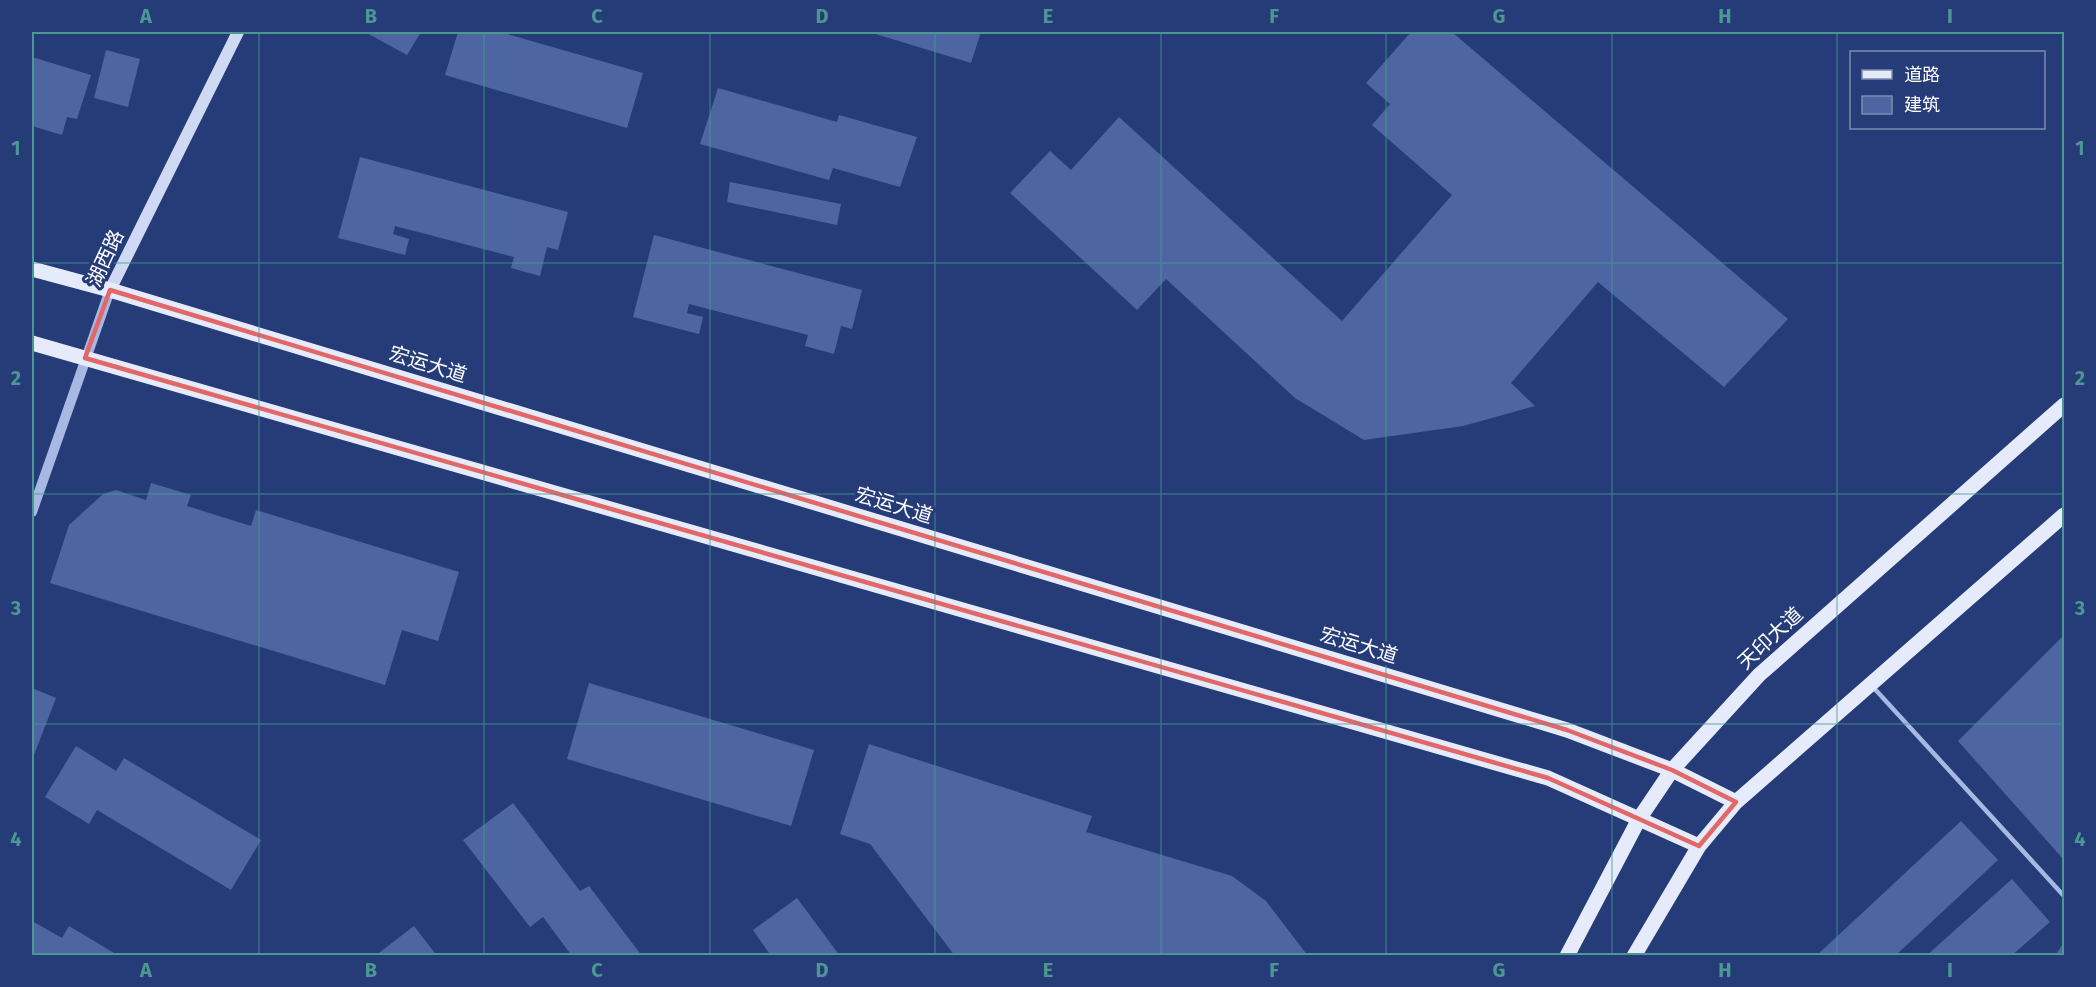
<svg xmlns="http://www.w3.org/2000/svg" width="2096" height="987" font-family="'Fira Sans','Noto Sans SC',sans-serif">
<style>
.building{fill:#4d66a1}
.lines{fill:none;stroke-linecap:round;stroke-linejoin:round}
.service{stroke:#a7b8e3;stroke-width:4.5}
.tertiary{stroke:#a7b8e3;stroke-width:10}
.secondary{stroke:#cfd9f3;stroke-width:12}
.primary{stroke:#e6ebfc;stroke-width:15}
.marked{fill:none;stroke:#e26868;stroke-width:4.5;stroke-linejoin:round}
.grid{fill:none;stroke:#4b9892;stroke-width:1.5;stroke-opacity:0.55}
.labels{text-anchor:middle;stroke-width:6;stroke-linejoin:round;paint-order:stroke}
.street-label{font-size:20px;fill:#fff;stroke:#253c78}
.neatline{fill:none;stroke:#4b9892;stroke-width:2}
.grid-label{font-size:20px;text-anchor:middle;font-weight:bold;fill:#4b9892}
</style>
<rect width="100%" height="100%" fill="#253c78"/>
<!-- building -->
<path class="building" d="M 365,32 L 421,32 L 407,55 Z
M 458,32 L 500,32 L 643,73 L 627,128 L 445,75 Z
M 869,32 L 981,32 L 971,63 Z
M 1411,32 L 1452,32 L 1788,319 L 1724,387 L 1598,282 L 1511,383 L 1535,406 L 1463,426 L 1364,440 L 1295,398 L 1166,279 L 1137,310 L 1010,193 L 1050,151 L 1071,170 L 1119,117 L 1342,321 L 1452,195 L 1372,125 L 1390,104 L 1366,83 Z
M 106,50 L 140,59 L 128,107 L 94,98 Z
M 32,57 L 91,75 L 77,119 L 67,117 L 62,135 L 32,126 Z
M 718,88 L 837,122 L 839,115 L 917,137 L 900,187 L 833,168 L 829,180 L 700,144 Z
M 360,157 L 568,212 L 558,250 L 547,247 L 540,276 L 511,268 L 514,257 L 395,226 L 393,234 L 409,239 L 405,255 L 338,238 Z
M 730,182 L 841,204 L 837,225 L 727,202 Z
M 654,235 L 862,290 L 852,329 L 841,326 L 834,354 L 805,346 L 808,335 L 689,304 L 687,313 L 703,317 L 699,334 L 633,317 Z
M 151,483 L 191,495 L 187,506 L 251,526 L 256,510 L 459,572 L 438,641 L 402,630 L 385,685 L 50,583 L 69,525 L 103,494 L 116,490 L 146,500 Z
M 2064,635 L 2064,860 L 1958,741 Z
M 589,683 L 814,750 L 791,826 L 567,759 Z
M 32,688 L 56,698 L 32,760 Z
M 869,744 L 1092,816 L 1086,832 L 1232,876 L 1266,901 L 1308,956 L 955,956 L 870,844 L 840,834 Z
M 76,746 L 116,771 L 124,758 L 261,840 L 231,890 L 97,810 L 89,824 L 45,797 Z
M 513,803 L 580,891 L 589,886 L 642,956 L 572,956 L 543,917 L 530,927 L 463,840 Z
M 1961,821 L 1998,860 L 1895,956 L 1816,956 Z
M 2012,879 L 2050,922 L 2011,956 L 1926,956 Z
M 797,898 L 840,956 L 771,956 L 753,930 Z
M 32,921 L 62,938 L 69,926 L 119,956 L 32,956 Z
M 414,926 L 437,956 L 375,956 Z
M 2064,942 L 2064,956 L 2055,956 Z"/>
<g class="lines">
<!-- service -->
<path class="service" d="M 1873,687 L 2064,896"/>
<!-- tertiary -->
<path class="tertiary" d="M 32,512 L 110,290"/>
<!-- secondary -->
<path class="secondary" d="M 110,290 L 238,32"/>
<!-- primary -->
<path class="primary" d="M 32,269 L 110,290 L 1567,730 L 1672,770 L 1736,802
M 32,343 L 1548,778 L 1699,846
M 1567,956 L 1639,819 L 1672,770 L 1759,675 L 2064,405
M 1634,956 L 1699,846 L 1736,802 L 2064,515"/>
</g>
<!-- marked area -->
<path class="marked" d="M 110,290 L 1567,730 L 1672,770 L 1736,802 L 1699,846 L 1548,778 L 85,358 Z"/>
<!-- grid -->
<path class="grid" d="M 259,32 L 259,956M 484,32 L 484,956M 710,32 L 710,956M 935,32 L 935,956M 1161,32 L 1161,956M 1386,32 L 1386,956M 1612,32 L 1612,956M 1837,32 L 1837,956M 32,263 L 2064,263M 32,494 L 2064,494M 32,724 L 2064,724"/>
<g class="labels">
<!-- street labels -->
<g class="street-label">
<text transform="translate(105 258) rotate(-65)" y="7">湖西路</text>
<text transform="translate(428 364) rotate(17)" y="7">宏运大道</text>
<text transform="translate(894 505) rotate(17)" y="7">宏运大道</text>
<text transform="translate(1770 638) rotate(-43)" y="7">天印大道</text>
<text transform="translate(1359 645) rotate(17)" y="7">宏运大道</text>
</g>
</g>
<!-- border -->
<rect width="2096" height="987" fill="none" stroke="#253c78" stroke-width="66"/>
<!-- legend -->
<rect x="1850" y="51" width="195" height="78" fill="#253c78" stroke="#7c8aae" stroke-width="1.5"/>
<rect x="1862" y="70" width="30" height="9" fill="#e6ebfc" stroke="#7c8aae" stroke-width="1.5"/>
<text x="1904" y="81" font-size="18" fill="#ffffff">道路</text>
<rect x="1862" y="96" width="30" height="18" fill="#4d66a1" stroke="#7c8aae" stroke-width="1.5"/>
<text x="1904" y="111" font-size="18" fill="#ffffff">建筑</text>
<rect x="33" y="33" width="2030" height="921" class="neatline"/>
<g class="grid-label">
<text x="146" y="23">A</text>
<text x="371" y="23">B</text>
<text x="597" y="23">C</text>
<text x="822" y="23">D</text>
<text x="1048" y="23">E</text>
<text x="1274" y="23">F</text>
<text x="1499" y="23">G</text>
<text x="1725" y="23">H</text>
<text x="1950" y="23">I</text>
<text x="16" y="155">1</text>
<text x="2080" y="155">1</text>
<text x="16" y="385">2</text>
<text x="2080" y="385">2</text>
<text x="16" y="615">3</text>
<text x="2080" y="615">3</text>
<text x="16" y="846">4</text>
<text x="2080" y="846">4</text>
<text x="146" y="977">A</text>
<text x="371" y="977">B</text>
<text x="597" y="977">C</text>
<text x="822" y="977">D</text>
<text x="1048" y="977">E</text>
<text x="1274" y="977">F</text>
<text x="1499" y="977">G</text>
<text x="1725" y="977">H</text>
<text x="1950" y="977">I</text>
</g>
</svg>
